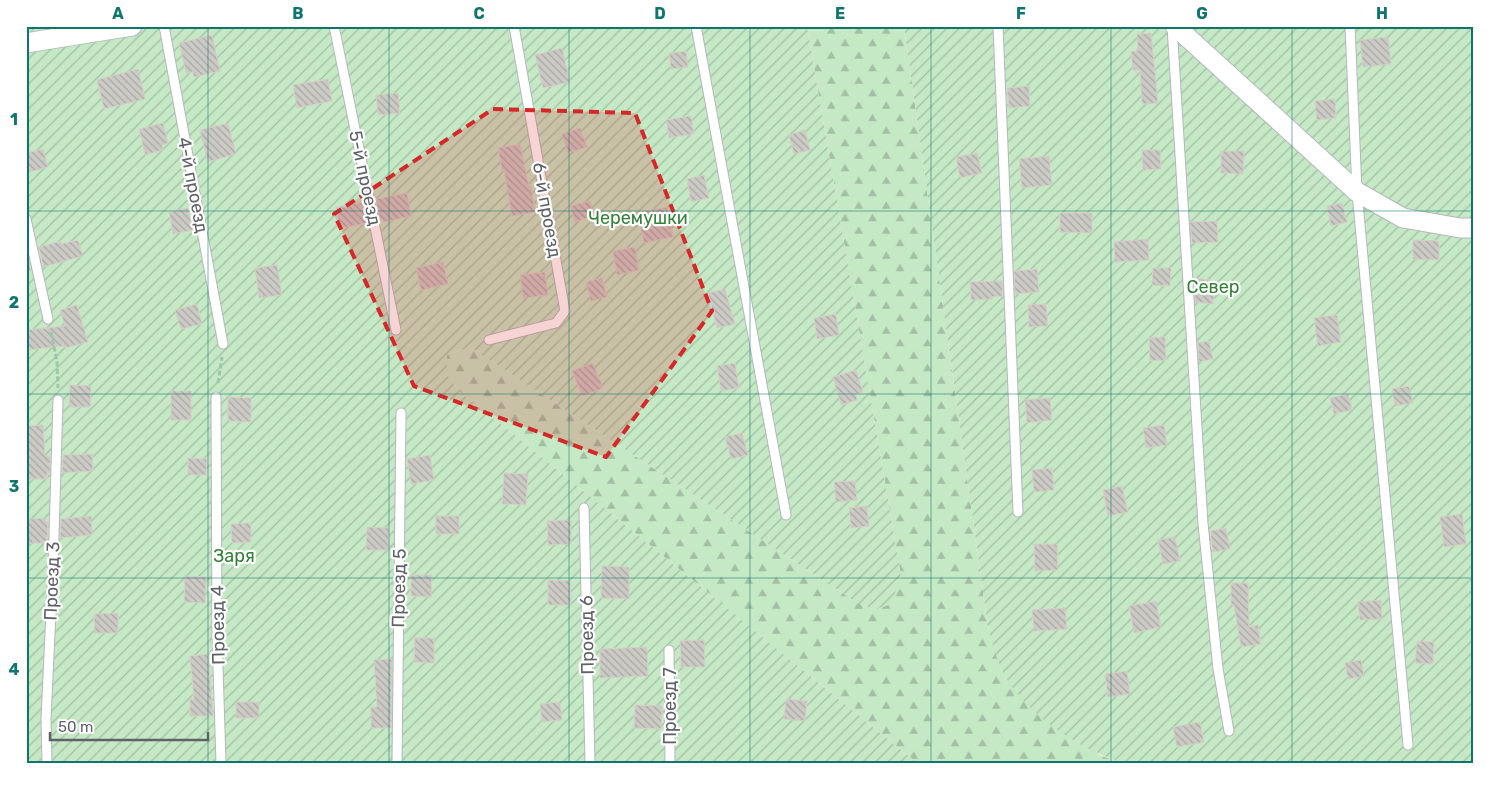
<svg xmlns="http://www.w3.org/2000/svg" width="1500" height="789" font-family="Rubik,sans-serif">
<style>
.forest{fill:url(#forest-firs)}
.garden{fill:url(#garden-furrows)}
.building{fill:url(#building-back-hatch);stroke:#d6d1c6}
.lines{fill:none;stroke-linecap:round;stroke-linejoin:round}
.lane-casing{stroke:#b5b8bc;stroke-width:11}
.street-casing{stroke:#b5b8bc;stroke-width:21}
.path{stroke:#9cc7a9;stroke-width:3;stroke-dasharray:5 2.5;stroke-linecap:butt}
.lane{stroke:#fff;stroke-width:9}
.street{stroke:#fff;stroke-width:19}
.marked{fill:#d62828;fill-opacity:0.2;stroke:#d62828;stroke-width:4;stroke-dasharray:10 6;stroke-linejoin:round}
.grid{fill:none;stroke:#0f766e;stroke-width:1;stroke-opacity:0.55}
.labels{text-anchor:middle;stroke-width:4.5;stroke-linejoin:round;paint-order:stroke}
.street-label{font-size:18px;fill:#5f6368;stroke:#fff}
.park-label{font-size:18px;fill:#348238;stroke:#fff}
.neatline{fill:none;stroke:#0f766e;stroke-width:2}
.grid-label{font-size:16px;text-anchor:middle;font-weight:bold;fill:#0f766e}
</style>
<defs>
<pattern id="forest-firs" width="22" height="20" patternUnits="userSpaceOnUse" patternTransform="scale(1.25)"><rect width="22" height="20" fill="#c5e8c5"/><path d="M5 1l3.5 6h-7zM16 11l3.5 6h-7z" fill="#a3c0a4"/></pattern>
<pattern id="garden-furrows" width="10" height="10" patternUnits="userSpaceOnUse" patternTransform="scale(1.25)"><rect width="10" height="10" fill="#c5e8c5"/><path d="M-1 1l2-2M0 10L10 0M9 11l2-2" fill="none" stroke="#a3c0a4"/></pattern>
<pattern id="building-back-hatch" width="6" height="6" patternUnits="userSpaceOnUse" patternTransform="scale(1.25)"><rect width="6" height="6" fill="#cccac5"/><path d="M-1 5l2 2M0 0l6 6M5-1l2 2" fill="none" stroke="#a9a8a4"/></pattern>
</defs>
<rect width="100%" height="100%" fill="#f1efe8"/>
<!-- forest -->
<path class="forest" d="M 807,26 L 904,26 L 988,628 L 1001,668 L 1099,755 L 1122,763 L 917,763 L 506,428 L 461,393 L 447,375 L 447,355 L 470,347 L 856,602 L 874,610 L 890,604 L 901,576 Z"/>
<!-- garden -->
<path class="garden" d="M 26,26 L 807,26 L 901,576 L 891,604 L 874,610 L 856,602 L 470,347 L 447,355 L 447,375 L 461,393 L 506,428 L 917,763 L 26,763 Z
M 904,26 L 1474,26 L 1474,763 L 1122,763 C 1077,747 1022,713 1001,668 C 995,655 992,641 988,627 Z"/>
<!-- building -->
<path class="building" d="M 1151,33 L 1158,103 L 1142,104 L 1140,70 L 1133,70 L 1131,51 L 1138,51 L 1137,34 Z
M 212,35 L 220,71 L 194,77 L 193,72 L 186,73 L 179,43 Z
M 1388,37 L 1391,64 L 1363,67 L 1360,40 Z
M 562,48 L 570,82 L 543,88 L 535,55 Z
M 686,51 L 688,67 L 671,69 L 669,53 Z
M 138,69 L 145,99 L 104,109 L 97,80 Z
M 328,79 L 332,101 L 297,108 L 293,85 Z
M 1029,86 L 1030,106 L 1009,108 L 1007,88 Z
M 398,93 L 400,113 L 378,115 L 376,95 Z
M 1335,99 L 1336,118 L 1317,120 L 1315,101 Z
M 691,116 L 694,134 L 669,138 L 666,120 Z
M 163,123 L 168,143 L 162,145 L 163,150 L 145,155 L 139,129 Z
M 228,123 L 236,154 L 208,162 L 200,130 Z
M 580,128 L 587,147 L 568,153 L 562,134 Z
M 805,130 L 810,150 L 794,154 L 789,135 Z
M 520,144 L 529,187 L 531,186 L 535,212 L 512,216 L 504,170 L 502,170 L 498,148 Z
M 43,149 L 48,167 L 26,173 L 26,153 Z
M 1142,150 L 1160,150 L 1161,169 L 1143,170 Z
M 1221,151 L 1244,151 L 1243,174 L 1221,173 Z
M 977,153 L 982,173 L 960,178 L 956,157 Z
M 1049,156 L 1052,185 L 1022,188 L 1019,159 Z
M 704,175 L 709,198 L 691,202 L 687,179 Z
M 407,193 L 411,216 L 384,222 L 383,220 L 380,220 L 376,199 Z
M 590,201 L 594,216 L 575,222 L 570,206 Z
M 363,202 L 368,223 L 340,228 L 336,207 Z
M 1342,203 L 1347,222 L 1331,226 L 1327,206 Z
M 667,207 L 673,237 L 644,243 L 638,213 Z
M 188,208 L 193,230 L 173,234 L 169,212 Z
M 1060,213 L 1092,213 L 1092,233 L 1060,232 Z
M 1217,221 L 1218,242 L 1192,243 L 1190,222 Z
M 1148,239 L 1149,260 L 1115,262 L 1114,242 Z
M 78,240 L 83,256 L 43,267 L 39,247 L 61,241 L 61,244 Z
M 1413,240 L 1439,241 L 1439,260 L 1413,259 Z
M 635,247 L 639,270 L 617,275 L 613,251 Z
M 26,250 L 31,270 L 26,271 Z
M 443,262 L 448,284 L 421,290 L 416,268 Z
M 277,265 L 282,295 L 259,298 L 255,268 Z
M 1153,268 L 1171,268 L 1170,286 L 1152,285 Z
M 1037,269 L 1039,292 L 1015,294 L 1014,271 Z
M 545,272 L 548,295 L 523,298 L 520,275 Z
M 602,278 L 607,297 L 591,301 L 586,282 Z
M 1194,278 L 1215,281 L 1213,304 L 1195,302 Z
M 1002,281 L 1003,296 L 992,297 L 992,299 L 971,300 L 970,282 Z
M 725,289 L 735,324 L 717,328 L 708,293 Z
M 197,304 L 202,324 L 181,329 L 175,310 Z
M 1046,304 L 1048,326 L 1029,327 L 1028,305 Z
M 77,305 L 88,342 L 65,348 L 64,346 L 26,350 L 26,330 L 65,326 L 60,310 Z
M 836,314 L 839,335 L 817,339 L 814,318 Z
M 1337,315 L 1341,342 L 1318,346 L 1314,318 Z
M 1165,337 L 1166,360 L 1150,361 L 1149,338 Z
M 1209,341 L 1213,359 L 1199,362 L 1198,343 Z
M 593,363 L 603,388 L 582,396 L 572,371 Z
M 735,363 L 739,388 L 721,391 L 717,366 Z
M 856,370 L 863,392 L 856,394 L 857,400 L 841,405 L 833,377 Z
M 70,385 L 91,386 L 90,407 L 69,407 Z
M 1409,386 L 1413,403 L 1395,406 L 1392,389 Z
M 171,391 L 191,391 L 191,420 L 171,420 Z
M 1348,394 L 1352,410 L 1334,414 L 1330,398 Z
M 228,397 L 251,398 L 251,422 L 228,421 Z
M 1050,398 L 1052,420 L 1027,423 L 1025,400 Z
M 43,425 L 45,456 L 50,456 L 50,473 L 47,473 L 47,479 L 26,479 L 26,426 Z
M 1164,425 L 1167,445 L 1146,448 L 1143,428 Z
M 742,433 L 748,455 L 731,459 L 725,437 Z
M 92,454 L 93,471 L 62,473 L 63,455 Z
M 430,455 L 434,480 L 411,484 L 407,459 Z
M 188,458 L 207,459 L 206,475 L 188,475 Z
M 1052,468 L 1054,490 L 1034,492 L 1032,470 Z
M 504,473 L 528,474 L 526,505 L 502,504 Z
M 855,481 L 857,500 L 836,502 L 834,482 Z
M 1122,486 L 1128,512 L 1108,516 L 1103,490 Z
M 867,506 L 869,526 L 851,528 L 849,508 Z
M 1462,514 L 1466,544 L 1444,547 L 1440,517 Z
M 91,516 L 92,535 L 60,538 L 61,519 Z
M 436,516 L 459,516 L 459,534 L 436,534 Z
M 46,518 L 46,521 L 48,521 L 47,543 L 26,543 L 26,519 Z
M 571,520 L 571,544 L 548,545 L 547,521 Z
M 251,523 L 251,542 L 232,543 L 231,524 Z
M 367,527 L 389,528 L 388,550 L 366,550 Z
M 1226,528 L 1230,549 L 1213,552 L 1210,531 Z
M 1175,537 L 1180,561 L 1163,564 L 1158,540 Z
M 1034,544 L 1057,544 L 1058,570 L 1035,571 Z
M 602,566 L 629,567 L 629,599 L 601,598 Z
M 411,575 L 432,575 L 431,597 L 411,596 Z
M 185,576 L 206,577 L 205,603 L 184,602 Z
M 548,580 L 570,581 L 571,605 L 548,605 Z
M 1231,583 L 1248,583 L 1249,627 L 1258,625 L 1261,644 L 1241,647 L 1234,605 L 1231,605 Z
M 1381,600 L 1382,619 L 1360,620 L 1358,602 Z
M 1156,601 L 1161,627 L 1134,633 L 1129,606 Z
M 1065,608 L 1067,629 L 1034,631 L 1032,610 Z
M 118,613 L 118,633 L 95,633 L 94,614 Z
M 415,638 L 434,638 L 434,663 L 414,662 Z
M 704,640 L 705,667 L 681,667 L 680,641 Z
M 1417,641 L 1434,642 L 1433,664 L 1415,663 Z
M 647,647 L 648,676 L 600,678 L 600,649 Z
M 208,654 L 213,716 L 190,716 L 190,699 L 194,699 L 190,656 Z
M 392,659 L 391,728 L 371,728 L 371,707 L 377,707 L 374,660 Z
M 1361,660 L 1364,676 L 1348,679 L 1345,663 Z
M 1127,671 L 1130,694 L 1108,697 L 1105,674 Z
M 786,699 L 807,701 L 805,721 L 784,719 Z
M 236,702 L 259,702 L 259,718 L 236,718 Z
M 560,702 L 562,720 L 542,722 L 540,704 Z
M 635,705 L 662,706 L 661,729 L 634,728 Z
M 1200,722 L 1204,742 L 1177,747 L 1173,727 Z"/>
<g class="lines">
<!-- lane casing -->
<g class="lane-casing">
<path id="lane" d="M 164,26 L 223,344
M 334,26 L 396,330
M 696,26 L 786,515
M 998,26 L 1018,512
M 1172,26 L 1203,524 L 1218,669 L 1229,731
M 1350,26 L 1357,192 L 1408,745
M 26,219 L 48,319
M 489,340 L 556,323 L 565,311 L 514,26
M 216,397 L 217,635 L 221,763
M 584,508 L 590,763
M 669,650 L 670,763
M 47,763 L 46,719 L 53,569 L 58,400
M 397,763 L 401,413"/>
</g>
<!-- street casing -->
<g class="street-casing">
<path id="street" d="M 1175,26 L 1357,192 L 1403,218 L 1460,228 L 1474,228
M 26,43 L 132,26"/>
</g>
<!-- path -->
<path class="path" d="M 51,332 L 57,361 L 58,388
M 218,383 L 222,357"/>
<!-- lane -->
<use href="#lane" class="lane"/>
<!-- street -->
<use href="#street" class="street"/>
</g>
<!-- marked area -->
<path class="marked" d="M 493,109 L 635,113 L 712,311 L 606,457 L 414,386 L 334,214 Z"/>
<!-- grid -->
<path class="grid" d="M 208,26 L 208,763M 389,26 L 389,763M 569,26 L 569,763M 750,26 L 750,763M 931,26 L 931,763M 1111,26 L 1111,763M 1292,26 L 1292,763M 26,211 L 1474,211M 26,394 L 1474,394M 26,578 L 1474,578"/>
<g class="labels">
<!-- street labels -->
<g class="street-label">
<text transform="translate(365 178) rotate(78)" y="6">5-й проезд</text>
<text transform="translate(193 185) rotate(79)" y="6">4-й проезд</text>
<text transform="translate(547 210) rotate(80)" y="6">6-й проезд</text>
<text transform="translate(52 581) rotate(-88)" y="6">Проезд 3</text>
<text transform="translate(399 588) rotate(-89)" y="6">Проезд 5</text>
<text transform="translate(218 625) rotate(-91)" y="6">Проезд 4</text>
<text transform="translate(587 635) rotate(-91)" y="6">Проезд 6</text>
<text transform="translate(670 706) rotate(-90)" y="6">Проезд 7</text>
</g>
<!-- park labels -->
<g class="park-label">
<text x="638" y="224">Черемушки</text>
<text x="1213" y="293">Север</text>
<text x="234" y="562">Заря</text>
</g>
</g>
<!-- border -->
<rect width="1500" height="789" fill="none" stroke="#ffffff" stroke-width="55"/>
<!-- scale -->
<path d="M50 732v8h158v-8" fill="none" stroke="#5f6368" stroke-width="2.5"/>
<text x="58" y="732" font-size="15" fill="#5f6368" stroke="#ffffff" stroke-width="4" paint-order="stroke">50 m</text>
<rect x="28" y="28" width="1444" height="734" class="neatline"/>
<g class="grid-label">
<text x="118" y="19">A</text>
<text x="298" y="19">B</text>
<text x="479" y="19">C</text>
<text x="660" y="19">D</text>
<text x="840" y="19">E</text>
<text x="1021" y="19">F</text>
<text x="1202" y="19">G</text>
<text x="1382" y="19">H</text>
<text x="14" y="125">1</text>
<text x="14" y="308">2</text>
<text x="14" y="492">3</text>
<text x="14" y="675">4</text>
</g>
</svg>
